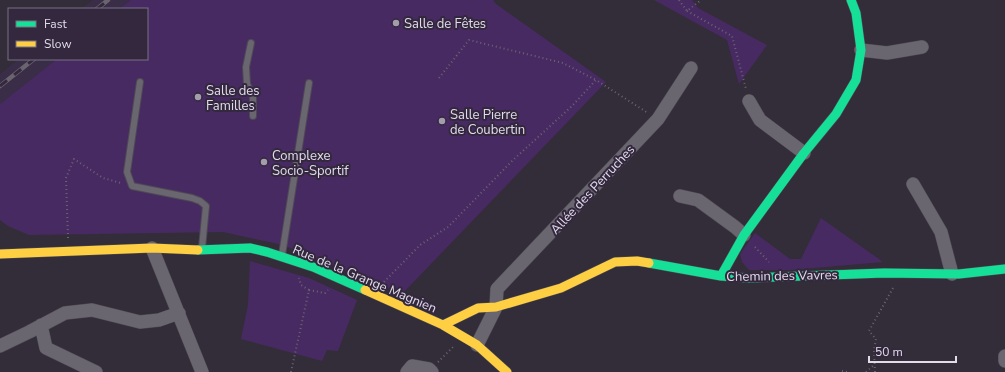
<svg xmlns="http://www.w3.org/2000/svg" width="1005" height="372" font-family="'Nunito Sans',sans-serif">
<style>
.built{fill:#392d47}
.green{fill:#482a63}
.lines{fill:none;stroke-linecap:round;stroke-linejoin:round}
.lane-casing{stroke:#4e4a54;stroke-width:8}
.street-casing{stroke:#4e4a54;stroke-width:14}
.fast-casing{stroke:#4e4a54;stroke-width:10}
.slow-casing{stroke:#4e4a54;stroke-width:10}
.path{stroke:#69646e;stroke-width:2;stroke-dasharray:1 3;stroke-linecap:butt}
.lane{stroke:#6a666f;stroke-width:6}
.street{stroke:#6a666f;stroke-width:13}
.fast{stroke:#16e098;stroke-width:9}
.slow{stroke:#ffcf43;stroke-width:9}
.rail-casing{stroke:#69646e;stroke-width:4.5}
.rail{stroke:#33283e;stroke-width:3;stroke-dasharray:9;stroke-linecap:butt}
.poi-dot{fill:#a49eac;stroke:#33283e;stroke-width:1.5}
.labels{text-anchor:middle;stroke-width:4;stroke-linejoin:round;paint-order:stroke}
.poi-label{font-size:13px;fill:#e1dbea;stroke:#33283e;text-anchor:start}
.street-label{font-size:13px;fill:#e1dbea;stroke:#33283e}
</style>
<rect width="100%" height="100%" fill="#332d39"/>
<!-- built -->
<path class="built" d="M 93,0 L 131,0 L 119,9 L 81,9 Z
M 19,59 L 57,59 L 0,104 L 0,74 Z"/>
<!-- green -->
<path class="green" d="M 131,0 L 493,0 L 496,4 L 606,82 L 402,294 L 283,245 L 223,232 L 29,235 L 8,226 L 0,220 L 0,104 L 57,59 L 147,59 L 147,9 L 119,9 Z
M 654,0 L 692,0 L 698,8 L 767,45 L 739,84 L 727,40 Z
M 821,218 L 883,262 L 790,270 L 749,270 L 742,262 L 740,254 L 755,233 L 790,259 L 801,259 Z
M 250,261 L 309,278 L 357,300 L 338,351 L 327,350 L 322,361 L 241,339 L 248,305 Z"/>
<g class="lines">
<!-- lane casing -->
<g class="lane-casing">
<path id="lane" d="M 251,43 L 246,67 L 247,84 L 253,97 L 253,116
M 140,82 L 127,172 L 132,186 L 192,198 L 200,201 L 206,206 L 202,248
M 282,255 L 309,83"/>
</g>
<!-- street casing -->
<g class="street-casing">
<path id="street" d="M 861,50 L 887,53 L 922,47
M 749,101 L 760,120 L 804,153
M 913,184 L 941,232 L 952,274
M 680,196 L 698,200 L 735,227 L 744,235
M 152,248 L 202,372
M 41,325 L 46,348 L 96,372
M 477,345 L 496,307 L 497,289 L 658,119 L 691,68
M 0,346 L 29,332 L 65,313 L 92,310 L 140,322 L 159,320 L 179,313
M 1005,356 L 1005,361
M 407,372 L 412,366 L 429,369 L 432,372"/>
</g>
<!-- fast casing -->
<g class="fast-casing">
<path id="fast" d="M 198,250 L 250,248 L 267,252 L 313,267 L 365,290
M 649,263 L 721,276 L 748,278 L 884,273 L 959,274 L 1005,269
M 721,276 L 744,235 L 804,153 L 836,114 L 856,80 L 861,50 L 856,13 L 851,0"/>
</g>
<!-- slow casing -->
<g class="slow-casing">
<path id="slow" d="M 0,254 L 152,248 L 198,250
M 365,290 L 443,325 L 477,345 L 507,372
M 443,325 L 478,308 L 496,307 L 561,288 L 615,262 L 637,261 L 649,263"/>
</g>
<!-- path -->
<path class="path" d="M 679,0 L 687,11 L 701,0
M 687,11 L 732,36 L 746,89
M 439,78 L 469,40 L 563,63 L 596,80
M 68,238 L 66,178 L 74,159 L 103,178 L 121,183
M 755,247 L 769,262
M 384,282 L 420,245 L 448,227 L 513,160 L 572,106 L 596,80 L 648,113
M 309,290 L 325,293 L 328,290
M 438,362 L 453,347
M 842,371 L 848,372
M 291,372 L 309,290 L 301,285 L 299,278
M 866,372 L 874,365
M 875,372 L 874,350 L 876,339 L 869,331 L 893,288"/>
<!-- lane -->
<use href="#lane" class="lane"/>
<!-- street -->
<use href="#street" class="street"/>
<!-- fast -->
<use href="#fast" class="fast"/>
<!-- slow -->
<use href="#slow" class="slow"/>
<!-- rail casing -->
<g class="rail-casing">
<path id="rail" d="M 97,9 L 108,0
M 0,86 L 34,59"/>
</g>
<!-- rail -->
<use href="#rail" class="rail"/>
</g>
<!-- markers -->
<g class="poi-dot">
<circle cx="396" cy="23" r="4"/>
<circle cx="198" cy="97" r="4"/>
<circle cx="442" cy="121" r="4"/>
<circle cx="264" cy="162" r="4"/>
</g>
<g class="labels">
<!-- poi labels -->
<g class="poi-label">
<text x="404" y="28">Salle de Fêtes</text>
<text x="206" y="95">Salle des<tspan x="206" dy="15">Familles</tspan></text>
<text x="450" y="119">Salle Pierre<tspan x="450" dy="15">de Coubertin</tspan></text>
<text x="272" y="160">Complexe<tspan x="272" dy="15">Socio-Sportif</tspan></text>
</g>
<!-- street labels -->
<g class="street-label">
<text transform="translate(592 189) rotate(-47)" y="5">Allée des Perruches</text>
<text transform="translate(782 275) rotate(-1)" y="5">Chemin des Vavres</text>
<text transform="translate(365 278) rotate(23)" y="5">Rue de la Grange Magnien</text>
</g>
</g>
<!-- legend -->
<rect x="8" y="8" width="140" height="52" fill="#33283e" stroke="#797083"/>
<rect x="16" y="21" width="20" height="6" fill="#16e098" stroke="#797083"/>
<text x="44" y="28" font-size="12" fill="#e1dbea">Fast</text>
<rect x="16" y="41" width="20" height="6" fill="#ffcf43" stroke="#797083"/>
<text x="44" y="48" font-size="12" fill="#e1dbea">Slow</text>
<!-- scale -->
<path d="M869 356v6h87v-6" fill="none" stroke="#e1dbea" stroke-width="2"/>
<text x="875" y="356" font-size="12" fill="#e1dbea" stroke="#33283e" stroke-width="3" paint-order="stroke">50 m</text>
</svg>
